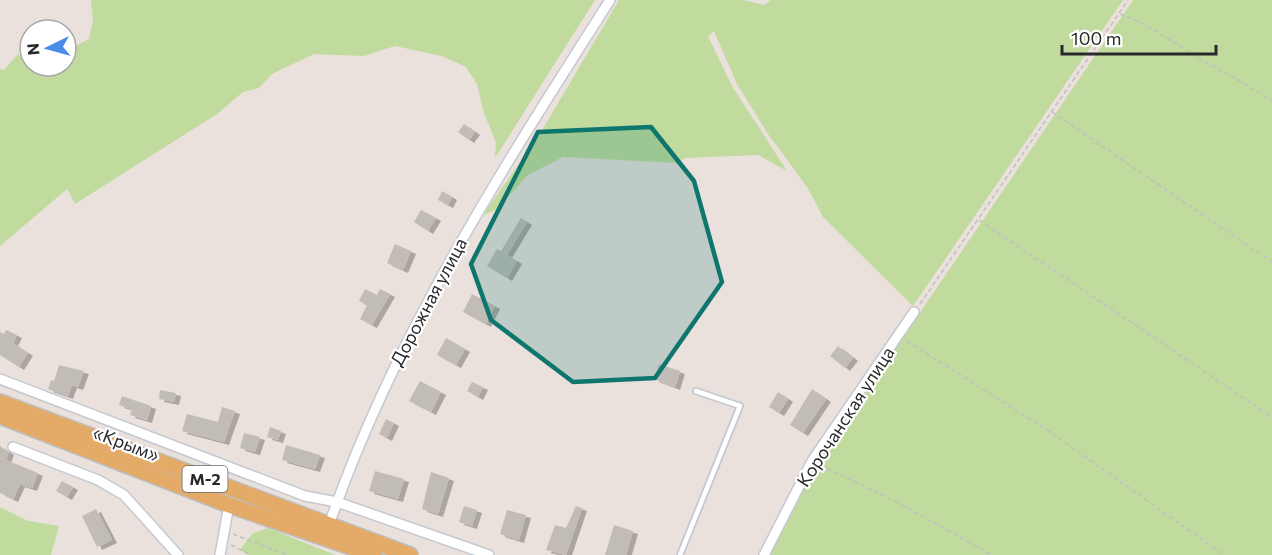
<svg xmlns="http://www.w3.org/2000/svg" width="1272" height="555" font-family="Commissioner,sans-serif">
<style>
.green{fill:#c0db9d}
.building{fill:#c2bcb7;filter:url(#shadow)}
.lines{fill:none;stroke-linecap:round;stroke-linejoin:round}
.service-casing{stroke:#c4c9d1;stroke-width:8}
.minor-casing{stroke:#c4c9d1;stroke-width:12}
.primary-casing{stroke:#bfbfbf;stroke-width:18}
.path{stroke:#bfbfbf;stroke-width:1.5;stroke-dasharray:4.5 3;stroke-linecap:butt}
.service{stroke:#fff;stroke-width:4.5}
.minor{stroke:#fff;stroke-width:9}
.primary{stroke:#e3aa68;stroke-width:15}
.marked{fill:#0f766e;fill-opacity:0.2;stroke:#0f766e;stroke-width:4.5;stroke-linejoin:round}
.labels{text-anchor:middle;stroke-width:4.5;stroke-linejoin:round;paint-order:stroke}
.shield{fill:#fff;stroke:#696969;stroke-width:1.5}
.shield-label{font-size:16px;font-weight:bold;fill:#292929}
.street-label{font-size:18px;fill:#292929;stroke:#fff}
</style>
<defs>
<filter id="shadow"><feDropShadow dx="5" dy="3" stdDeviation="0" flood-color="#0004"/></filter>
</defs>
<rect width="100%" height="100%" fill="#eae0dc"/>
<!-- green -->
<path class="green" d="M 91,0 L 595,0 L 495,158 L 496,143 L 484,113 L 477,84 L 466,67 L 442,56 L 395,46 L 364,56 L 314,54 L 272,74 L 259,88 L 243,92 L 217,114 L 75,204 L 67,189 L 0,246 L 0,69 L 4,70 L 18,54 L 37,75 L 54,66 L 66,66 L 66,51 L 89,39 L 93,20 Z
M 619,0 L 743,0 L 764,5 L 771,0 L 1123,0 L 913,306 L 823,217 L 807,187 L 768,134 L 737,84 L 714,31 L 708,36 L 732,86 L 787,171 L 758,155 L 685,158 L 677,163 L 563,157 L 528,175 L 497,209 L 482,216 L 538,137 Z
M 1133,0 L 1272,0 L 1272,555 L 769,555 L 816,465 Z
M 0,507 L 28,521 L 59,526 L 51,555 L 0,555 Z
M 268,528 L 335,555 L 248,555 L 240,550 L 252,534 Z"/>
<!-- building -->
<path class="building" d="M 464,124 L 475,132 L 469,140 L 458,132 Z
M 442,191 L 452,197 L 448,205 L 438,200 Z
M 421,210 L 436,218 L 428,231 L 414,222 Z
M 521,218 L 527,222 L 507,255 L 517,261 L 507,278 L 487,266 L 497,249 L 501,251 Z
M 395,244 L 411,251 L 403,270 L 387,263 Z
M 365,289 L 377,295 L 380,289 L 390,294 L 372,325 L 360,319 L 367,305 L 359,301 Z
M 472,294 L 495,306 L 486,324 L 463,312 Z
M 6,330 L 17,335 L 13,343 L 28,353 L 19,367 L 0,355 L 0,332 L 4,334 Z
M 446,338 L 465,349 L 456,365 L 437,355 Z
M 838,346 L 853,358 L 845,368 L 830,356 Z
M 659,364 L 680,371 L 675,387 L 654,379 Z
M 59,365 L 84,371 L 78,387 L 72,385 L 68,396 L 48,389 L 51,380 L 54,381 Z
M 420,381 L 441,392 L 431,412 L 409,401 Z
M 472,382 L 483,387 L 478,397 L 467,391 Z
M 812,389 L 826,399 L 803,433 L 790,425 Z
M 160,390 L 176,393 L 174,402 L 159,399 Z
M 778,392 L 788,399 L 779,413 L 769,407 Z
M 122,396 L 151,406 L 147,420 L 130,415 L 132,409 L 119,405 Z
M 222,407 L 235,411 L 224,442 L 182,431 L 187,414 L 218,422 Z
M 386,419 L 394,423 L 387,438 L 379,434 Z
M 270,427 L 281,431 L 278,440 L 267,437 Z
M 244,433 L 260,437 L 255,452 L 240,448 Z
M 286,445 L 320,455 L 315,469 L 282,460 Z
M 0,446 L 9,452 L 6,460 L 38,473 L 32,488 L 20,484 L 13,499 L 0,493 Z
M 375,471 L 404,479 L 398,499 L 369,491 Z
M 431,472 L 449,478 L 438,514 L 422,509 Z
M 62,481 L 73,487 L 67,497 L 56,491 Z
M 464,506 L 477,510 L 472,526 L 459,522 Z
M 576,506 L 582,508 L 566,555 L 546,550 L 555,525 L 566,528 Z
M 96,509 L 112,540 L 97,547 L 82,516 Z
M 507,510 L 526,515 L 519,540 L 500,534 Z
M 614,525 L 633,531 L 626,555 L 605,555 Z"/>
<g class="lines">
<!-- service casing -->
<g class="service-casing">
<path id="service" d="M 680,555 L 740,406 L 696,391"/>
</g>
<!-- minor casing -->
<g class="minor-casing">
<path id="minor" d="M 0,379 L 305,496 L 337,502 L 489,555
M 13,447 L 98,480 L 124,495 L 178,555
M 329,525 C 394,336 503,168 610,0
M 220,555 L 229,505
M 764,555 L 812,461 L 914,312"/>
</g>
<!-- primary casing -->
<g class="primary-casing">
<path id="primary" d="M 0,402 L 410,555
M 0,416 L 229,505 L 374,555"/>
</g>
<!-- path -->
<path class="path" d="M 1120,14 C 1153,26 1174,44 1204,61 C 1227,74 1250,86 1272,101
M 1052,112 L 1272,262
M 979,220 L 1272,417
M 920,304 L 1128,0
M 907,341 L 1050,432 L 1224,555
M 820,465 L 897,502 L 992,555
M 233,534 L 287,555
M 231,545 L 251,555"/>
<!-- service -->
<use href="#service" class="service"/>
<!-- minor -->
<use href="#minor" class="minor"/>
<!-- primary -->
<use href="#primary" class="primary"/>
</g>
<!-- marked area -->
<path class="marked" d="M 651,127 L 694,181 L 722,282 L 655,378 L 573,382 L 491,320 L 471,264 L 538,132 Z"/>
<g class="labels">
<!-- shield labels -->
<rect class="shield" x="182.5" y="466" width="45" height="26" rx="4.5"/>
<g class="shield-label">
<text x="205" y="485">М-2</text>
</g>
<!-- street labels -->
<g class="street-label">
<text transform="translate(429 302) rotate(-62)" y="6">Дорожная улица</text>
<text transform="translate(846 417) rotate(-57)" y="6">Корочанская улица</text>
<text transform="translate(126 444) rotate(21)" y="6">«Крым»</text>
</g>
</g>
<!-- north arrow -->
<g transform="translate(48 48) rotate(265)"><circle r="28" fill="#ffffff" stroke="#a9a9a9" stroke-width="1.5"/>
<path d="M0-4.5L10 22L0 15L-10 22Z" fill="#4a8be8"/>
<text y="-9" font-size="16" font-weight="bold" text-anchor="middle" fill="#292929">N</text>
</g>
<!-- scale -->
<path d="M1062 45v9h154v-9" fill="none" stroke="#292929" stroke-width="3"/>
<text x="1071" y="45" font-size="18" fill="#292929" stroke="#ffffff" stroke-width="4.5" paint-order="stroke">100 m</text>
</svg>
